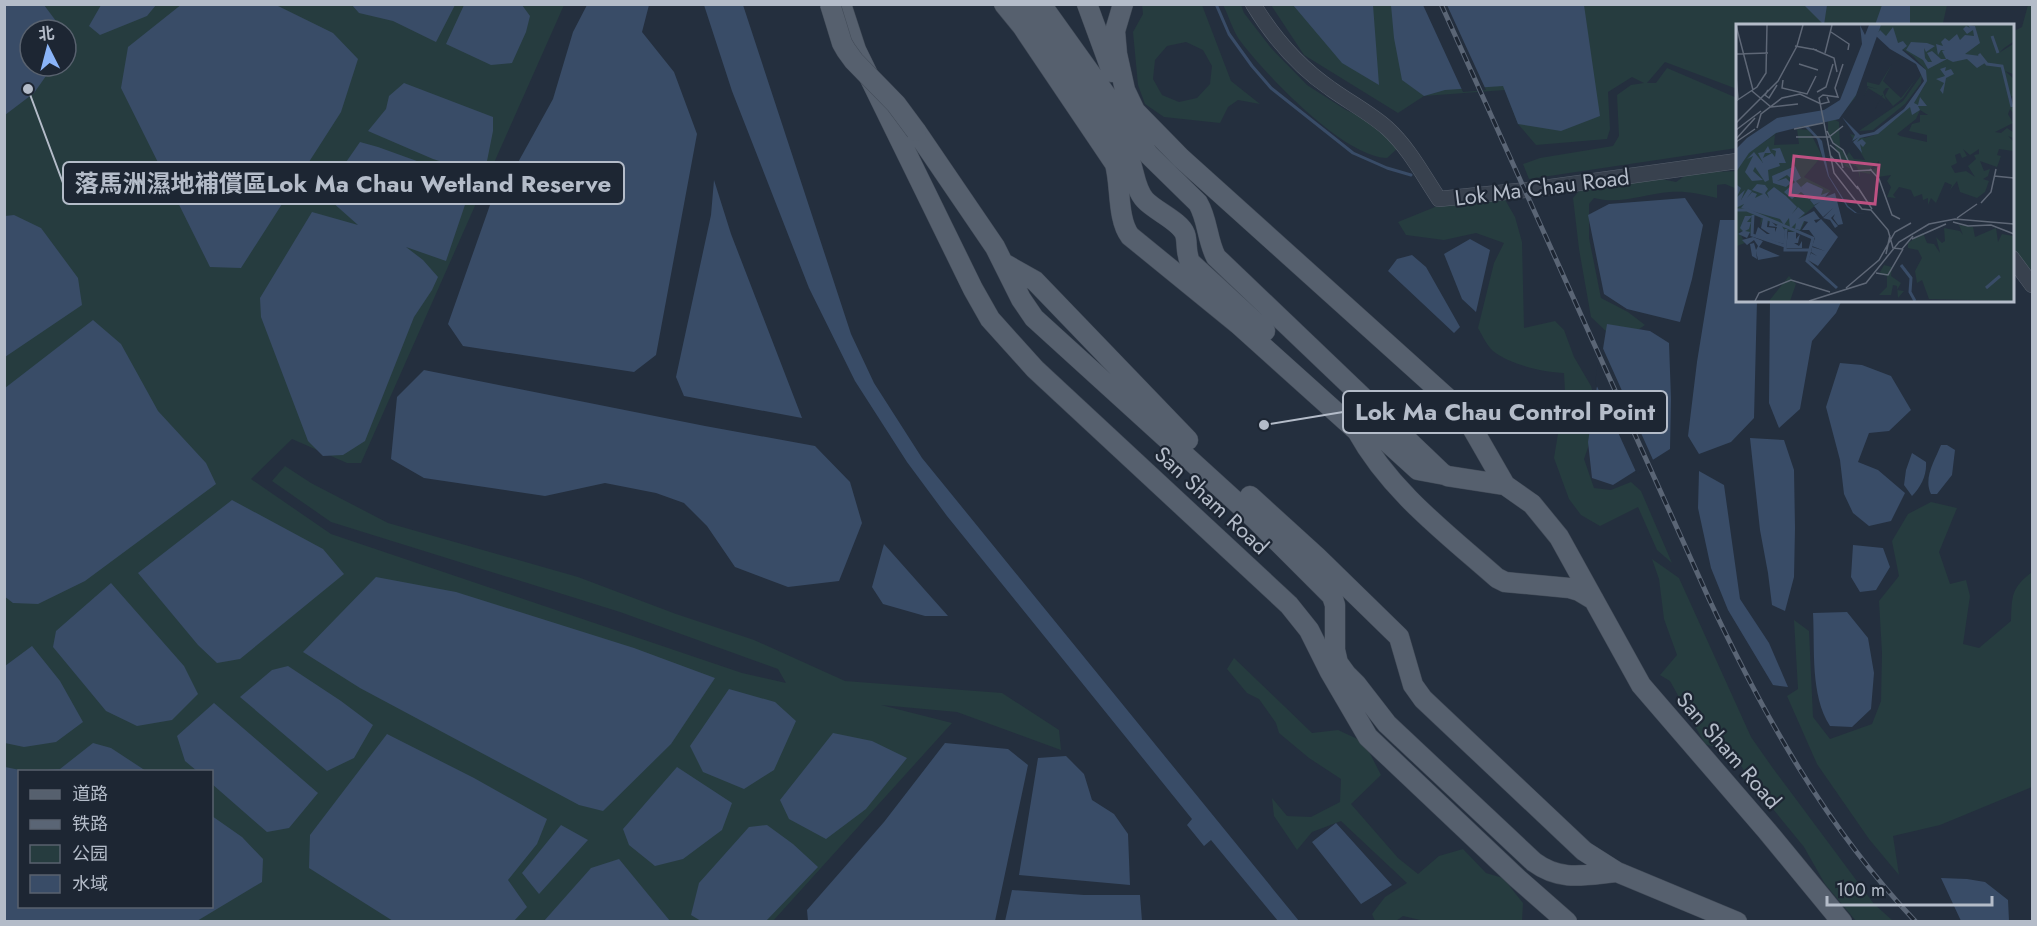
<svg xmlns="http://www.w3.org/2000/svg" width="2037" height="926" font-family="Jost,'Noto Sans SC',sans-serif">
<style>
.green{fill:#263c3f;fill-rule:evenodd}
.water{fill:#394c67}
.pier{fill:#242f3e}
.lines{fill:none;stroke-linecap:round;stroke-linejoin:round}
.stream{stroke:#394c67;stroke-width:3}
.tertiary-casing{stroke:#565f6c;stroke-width:16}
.primary-casing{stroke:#414a57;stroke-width:21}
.tertiary{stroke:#38414e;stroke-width:15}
.primary{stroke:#56606e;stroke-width:20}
.rail-casing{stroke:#5a6575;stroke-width:5}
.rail{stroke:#1d2633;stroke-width:3;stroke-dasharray:9;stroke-linecap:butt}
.primary-bridge-casing{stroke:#414a57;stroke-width:21;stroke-linecap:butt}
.primary-bridge{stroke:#56606e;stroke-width:20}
.labels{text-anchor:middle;stroke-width:4.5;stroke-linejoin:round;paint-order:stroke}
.street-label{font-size:22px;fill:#b4bcc9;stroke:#1d2633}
.inset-river{fill:none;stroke:#394c67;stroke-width:3}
.inset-road{fill:none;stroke:#5e6776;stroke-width:1.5}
.view{fill:#bd5182;fill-opacity:0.15;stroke:#bd5182;stroke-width:3}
.inset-edge{fill:none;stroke:#b4bcc9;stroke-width:3}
.leader{fill:none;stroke:#b4bcc9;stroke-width:2}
.callout-dot{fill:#b4bcc9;stroke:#1d2633;stroke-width:2}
.callout{fill:#1d2633;stroke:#b4bcc9;stroke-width:2}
.callout-label{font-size:24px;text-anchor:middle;font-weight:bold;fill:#b4bcc9}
</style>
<rect width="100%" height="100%" fill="#242f3e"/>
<!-- green -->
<path class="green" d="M 4,5 L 564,5 L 361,463 L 347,463 L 292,439 L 251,479 L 331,534 L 742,673 L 786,683 L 778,669 L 620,612 L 331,522 L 272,481 L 285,466 L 311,483 L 388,523 L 578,577 L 676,614 L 754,640 L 845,681 L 1002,693 L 1059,730 L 1061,750 L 957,712 L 881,705 L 952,723 L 773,921 L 5,921 ZM 30,30 L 66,30 L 66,66 L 30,66 ZM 20,772 L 212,772 L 212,906 L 20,906 Z
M 1142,5 L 1202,5 L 1231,81 L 1260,104 L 1238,100 L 1228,107 L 1220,123 L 1164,117 L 1145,104 L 1138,85 L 1133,32 L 1143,14 ZM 1186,42 L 1203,50 L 1212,66 L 1210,84 L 1197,98 L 1179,102 L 1162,95 L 1153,79 L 1155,60 L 1167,46 Z
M 1223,5 L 1241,5 L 1244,13 L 1271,48 L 1307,85 L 1346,110 L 1380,126 L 1398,148 L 1387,158 C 1344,157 1267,76 1241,42 C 1233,32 1229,16 1223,5 Z
M 1271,5 L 1947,5 L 1943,23 L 1941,25 L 1737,26 L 1737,89 L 1665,62 L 1647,83 L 1656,83 L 1667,68 L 1737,98 L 1737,148 L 1529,179 L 1523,164 L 1540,158 L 1613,146 L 1619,136 L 1617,95 L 1631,85 L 1644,83 L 1632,77 L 1608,92 L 1610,129 L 1607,139 L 1536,145 L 1518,124 L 1505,90 L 1424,96 L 1398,113 L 1304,55 Z
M 2028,5 L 2032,5 L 2032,271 L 2012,250 L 2012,32 L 2022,27 Z
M 1737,171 L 1737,189 L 1725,184 L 1717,185 L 1717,198 C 1700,194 1687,191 1670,192 C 1644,194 1620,205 1594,198 L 1589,204 L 1589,238 L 1601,298 L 1628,312 L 1645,325 L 1629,336 L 1611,336 L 1591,317 L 1579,249 L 1573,198 L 1581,189 L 1657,178 L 1676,182 L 1689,173 Z
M 1500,191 L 1515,217 L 1522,242 L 1524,328 L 1555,321 L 1564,330 L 1574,357 L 1591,386 L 1599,416 L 1584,459 L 1594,488 L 1611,490 L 1631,482 L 1641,491 L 1672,563 L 1657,550 L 1638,507 L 1600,526 L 1581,515 L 1569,499 L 1554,458 L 1565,391 L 1564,373 C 1543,372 1511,365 1493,351 C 1487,346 1482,335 1478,328 L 1494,263 L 1504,243 L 1476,233 L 1444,240 L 1406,235 L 1398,222 L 1472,192 Z
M 1931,502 L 1957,508 L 1939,552 L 1950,584 L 1966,580 L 1970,596 L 1963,644 L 1979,648 L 2011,621 C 2012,596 2011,588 2032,572 L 2032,787 L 1940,825 L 1893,836 L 1899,875 L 1869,839 L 1817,764 L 1787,696 L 1798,689 L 1794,620 L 1809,631 L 1813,717 L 1830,739 L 1872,724 L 1881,701 L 1882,653 L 1879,601 L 1899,576 L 1892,541 L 1908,514 Z
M 1652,559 L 1679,578 L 1751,737 L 1772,767 L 1874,904 L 1893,921 L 1856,921 L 1825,884 L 1804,847 L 1755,787 L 1732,752 L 1705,744 L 1670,681 L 1660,675 L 1677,655 L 1664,619 L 1659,579 Z
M 1234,658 L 1312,733 L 1338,730 L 1364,742 L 1381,775 L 1351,804 L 1398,858 L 1418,874 L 1439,856 L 1463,849 L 1486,873 L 1503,878 L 1523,903 L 1522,921 L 1429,922 L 1403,916 L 1396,921 L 1375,921 L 1372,914 L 1385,897 L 1407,883 L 1341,821 L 1312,832 L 1297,850 L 1274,816 L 1272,798 L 1287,816 L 1311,817 L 1340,802 L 1341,779 L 1309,758 L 1279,733 L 1276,723 L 1259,699 L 1247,693 L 1227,669 Z"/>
<!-- water -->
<path class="water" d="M 5,4 L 44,5 L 56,21 L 56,30 L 30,30 L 30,66 L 53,66 L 34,93 L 5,115 Z
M 182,4 L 276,5 L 333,33 L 358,59 L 341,112 L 241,268 L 210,267 L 121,88 L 128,47 Z
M 101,5 L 101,4 L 156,5 L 147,16 L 100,35 L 89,26 Z
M 352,5 L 455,5 L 436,42 L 393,21 L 359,13 Z
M 464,5 L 522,5 L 530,16 L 526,32 L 512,63 L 491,65 L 446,44 Z
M 587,5 L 649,5 L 642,32 L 674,72 L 697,134 L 656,355 L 634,372 L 463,346 L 448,324 L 490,205 L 506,184 L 553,99 L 573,32 Z
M 704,5 L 743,5 L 851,334 L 874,383 L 922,458 L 1299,921 L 1278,921 L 1211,840 L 1204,846 L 1187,825 L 1192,819 L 947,516 L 907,462 L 855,381 L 809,288 L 732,91 Z
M 1293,5 L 1373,5 L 1379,85 L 1342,63 Z
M 1391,5 L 1584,5 L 1600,116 L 1561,131 L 1518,124 L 1503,86 L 1445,90 L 1424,96 L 1402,80 L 1394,38 Z
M 1804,5 L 1827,5 L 1824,25 Z
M 1882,5 L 1910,5 L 1910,25 L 1875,25 Z
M 404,83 L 493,117 L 493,131 L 486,166 L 461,168 L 433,159 L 368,131 L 386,109 L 389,96 Z
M 360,142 L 378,147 L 439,169 L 448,180 L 464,185 L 469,193 L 446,261 L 406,247 L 423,260 L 438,277 L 432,290 L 414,317 L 365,441 L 343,455 L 323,456 L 308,441 L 261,317 L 260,298 L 312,212 L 358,225 L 331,201 L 326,191 Z
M 714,180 L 731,234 L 802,418 L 684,396 L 676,377 L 711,215 Z
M 1685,198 L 1703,225 L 1692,279 L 1680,322 L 1627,309 L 1604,294 L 1588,215 L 1609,204 Z
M 14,215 L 41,228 L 78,278 L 82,305 L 5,357 L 5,216 Z
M 1720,220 L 1737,220 L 1737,300 L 1757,300 L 1754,418 L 1731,442 L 1699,454 L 1688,436 L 1697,362 Z
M 1470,239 L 1490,250 L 1476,312 L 1462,299 L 1444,254 Z
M 1412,255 L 1426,267 L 1460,327 L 1454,333 L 1388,271 L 1397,259 Z
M 1770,300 L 1842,300 L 1836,313 L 1812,341 L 1800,409 L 1779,428 L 1769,403 Z
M 93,320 L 121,344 L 158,411 L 206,463 L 216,484 L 85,581 L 38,604 L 13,603 L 4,596 L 5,388 Z
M 1607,324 L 1650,331 L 1669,343 L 1671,399 L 1670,449 L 1613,485 L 1592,478 L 1588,442 Z
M 1840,363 L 1862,365 L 1891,376 L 1911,410 L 1889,431 L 1869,433 L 1858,462 L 1878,470 L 1905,493 L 1891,521 L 1869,526 L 1853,513 L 1844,494 L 1840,460 L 1826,407 Z
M 424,370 L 705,426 L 815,446 L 850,482 L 862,523 L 839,581 L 788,587 L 735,567 L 707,526 L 684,503 L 656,493 L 605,483 L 545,496 L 424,478 L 391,459 L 397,397 Z
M 1750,438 L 1784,440 L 1794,470 L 1795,528 L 1794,577 L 1785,611 L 1772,605 L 1768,573 L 1760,530 Z
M 1941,445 L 1947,445 L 1955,450 L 1952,475 L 1937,494 L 1931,494 C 1923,478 1935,460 1941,445 Z
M 1912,453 L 1926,462 C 1927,475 1921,487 1912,496 L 1904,485 L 1906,470 Z
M 1699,471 L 1724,485 L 1740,599 L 1769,643 L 1788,687 L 1773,685 L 1728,610 L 1711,568 L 1698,508 Z
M 232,500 L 323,549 L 344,574 L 240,659 L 217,663 L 198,645 L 138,573 Z
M 884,544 L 948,616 L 925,616 L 883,604 L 872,587 Z
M 1853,545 L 1883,548 L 1890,567 L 1876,590 L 1860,592 L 1851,577 Z
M 376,577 L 456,592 L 634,648 L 715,678 L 671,744 L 603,811 L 579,805 L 360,688 L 303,652 Z
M 111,583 L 184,666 L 198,694 L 172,720 L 137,726 L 106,711 L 53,647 L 56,631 Z
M 1847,612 L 1868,638 L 1874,673 L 1871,709 L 1852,727 L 1830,726 C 1810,695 1815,649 1813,613 Z
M 32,646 L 60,681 L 83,722 L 56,742 L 24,747 L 5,743 L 5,666 Z
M 288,666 L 341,701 L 373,725 L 354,758 L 327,771 L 240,697 L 272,670 Z
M 729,689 L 775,702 L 796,721 L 774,770 L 744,789 L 703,772 L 690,746 Z
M 214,703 L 318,793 L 289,828 L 267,832 L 212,784 L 212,772 L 197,771 L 185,761 L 177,736 Z
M 833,733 L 872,741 L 907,758 L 866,809 L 826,839 L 789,819 L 780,800 Z
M 387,734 L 474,778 L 547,819 L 537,844 L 508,880 L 527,907 L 514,921 L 393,921 L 309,868 L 310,835 Z
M 93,743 L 111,748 L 146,771 L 32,771 L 60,769 Z
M 945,743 L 1008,749 L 1028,765 L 995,921 L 808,921 L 807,910 L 884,822 Z
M 1066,756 L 1084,774 L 1092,800 L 1114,814 L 1128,834 L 1130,885 L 1019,875 L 1038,758 Z
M 5,767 L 25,771 L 20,772 L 20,906 L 212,906 L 212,816 L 242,837 L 263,859 L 262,882 L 197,921 L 5,921 Z
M 677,767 L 732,803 L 722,830 L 683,859 L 655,866 L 629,845 L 623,829 Z
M 1336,823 L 1392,885 L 1361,904 L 1312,842 Z
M 561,825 L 588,840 L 539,894 L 522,873 Z
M 767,825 L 793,844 L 818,867 L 766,921 L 701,921 L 691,915 L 699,883 L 749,827 Z
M 619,859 L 670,921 L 544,921 L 591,868 Z
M 1941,878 L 1967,879 L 1985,882 L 2008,900 L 2009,921 L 1961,921 Z
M 1012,890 L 1084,895 L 1140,895 L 1142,921 L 1005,921 Z"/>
<!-- pier -->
<path class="pier" d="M 1423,5 L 1447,5 L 1486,90 L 1463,92 Z
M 1601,344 L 1654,462 L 1637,474 L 1595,382 Z"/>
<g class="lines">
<!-- stream -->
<path class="stream" d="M 1216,4 L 1229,34 L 1252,66 L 1271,88 L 1353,153 L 1387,168 L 1411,175"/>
<!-- tertiary casing -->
<g class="tertiary-casing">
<path id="tertiary" d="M 1253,4 C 1273,37 1299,67 1331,89 C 1349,102 1370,113 1387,128 C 1409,148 1423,175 1439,199 L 1536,189 L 1737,161
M 2012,258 L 2032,285"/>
</g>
<!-- primary casing -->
<g class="primary-casing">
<path id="primary" d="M 841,4 L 856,50 L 973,289 L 990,319 L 1035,369 L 1289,605 L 1309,630 L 1330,672 L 1368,737 L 1517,878 L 1567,922
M 1004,4 L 1022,26 L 1115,164 C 1121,185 1117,219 1130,236 L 1238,324 L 1357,431 C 1390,491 1446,533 1497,578 L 1505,582 L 1569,588 L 1579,591 L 1594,600
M 1025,4 L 1128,156 C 1135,170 1134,188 1145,200 C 1155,211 1180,221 1185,234 C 1188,243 1185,251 1190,262 L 1265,331
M 1041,4 L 1149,155 L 1198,203 C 1208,220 1207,240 1216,257 L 1442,473 L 1447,476 L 1505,485
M 1087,4 L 1112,72
M 1123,4 L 1115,31 L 1117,54 L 1125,90 L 1135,111 L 1181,158 L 1463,412 L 1505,485 L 1532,504 L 1559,537 L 1641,685 L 1767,831 L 1842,922
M 916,131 L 995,247 L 1021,299 L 1034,318 L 1255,519 L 1332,596 L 1335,605 L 1335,650 L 1338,663 L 1346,674 L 1356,684 L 1387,724 L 1534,862 C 1561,882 1585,875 1617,872
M 1005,264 L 1035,281 L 1188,440
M 1351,409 L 1418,470 L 1445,475
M 1250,496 L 1317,557 L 1399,637 L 1413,685 L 1423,699 L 1584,851 L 1617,872 L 1737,922"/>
</g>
<!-- tertiary -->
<use href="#tertiary" class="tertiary"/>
<!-- primary -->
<use href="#primary" class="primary"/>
<!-- rail casing -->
<g class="rail-casing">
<path id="rail" d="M 1441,4 L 1709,599 C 1764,716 1826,827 1916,922"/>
</g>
<!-- rail -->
<use href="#rail" class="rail"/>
<!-- primary-bridge casing -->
<g class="primary-bridge-casing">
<path id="primary-bridge" d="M 830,4 L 842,43 L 846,50 L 854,61 L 896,104 L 916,131"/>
</g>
<!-- primary-bridge -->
<use href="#primary-bridge" class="primary-bridge"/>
</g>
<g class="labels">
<!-- street labels -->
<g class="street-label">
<text transform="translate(1542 187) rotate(-7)" y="8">Lok Ma Chau Road</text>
<text transform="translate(1212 500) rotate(43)" y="8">San Sham Road</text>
<text transform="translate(1729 750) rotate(49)" y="8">San Sham Road</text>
</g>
</g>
<!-- overview -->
<g transform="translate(1736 24)">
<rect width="278" height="278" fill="#242f3e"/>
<path d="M 144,1 L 277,1 L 277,18 L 268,24 L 263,29 L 277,20 L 277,50 L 269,47 L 277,54 L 277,72 L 272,74 L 277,84 L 277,89 L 274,85 L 272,90 L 277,99 L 259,108 L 265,109 L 271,104 L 277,108 L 277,114 L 272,112 L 277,117 L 277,127 L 263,125 L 261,131 L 265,132 L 261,143 L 244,137 L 248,147 L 254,145 L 252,152 L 247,155 L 253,157 L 249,168 L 241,174 L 224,168 L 221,157 L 214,166 L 216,161 L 209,158 L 200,179 L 195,174 L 192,181 L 192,174 L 187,176 L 186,170 L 178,173 L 175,166 L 163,163 L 157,171 L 160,174 L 151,173 L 155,163 L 151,157 L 155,151 L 142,153 L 136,146 L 143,142 L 143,137 L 135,144 L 134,150 L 124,148 L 124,154 L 121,143 L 110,137 L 115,145 L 109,142 L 92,108 L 92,97 L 73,102 L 96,93 L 103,95 L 99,96 L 103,98 L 104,123 L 110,133 L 113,128 L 118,135 L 129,136 L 114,110 L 129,114 L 141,110 L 178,78 L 189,61 L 190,46 L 177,32 L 140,8 L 119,74 L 104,92 L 138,11 ZM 184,86 L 192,91 L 184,91 L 184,98 L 176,100 L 173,107 L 191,111 L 191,118 L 164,112 L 161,110 L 180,95 ZM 227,125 L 234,131 L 243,125 L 243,130 L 238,131 L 240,135 L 232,142 L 239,153 L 230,147 L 219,149 L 215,142 L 221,139 L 219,131 L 224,129 L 226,134 L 231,132 ZM 156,40 L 147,57 L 165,74 L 180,55 L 167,74 L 157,82 L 149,72 L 153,64 L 150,64 L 147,68 L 150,76 L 146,73 L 139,85 L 147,71 L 145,72 L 132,64 L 127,73 L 132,63 L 141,65 L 131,62 L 131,58 L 143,61 ZM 186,50 L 185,59 L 169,80 L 137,106 L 123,107 L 167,77 ZM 68,102 L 45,106 L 31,116 L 39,111 L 38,121 L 63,120 L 61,105 L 73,106 L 86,132 L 68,153 L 99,169 L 95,167 L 65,194 L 69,198 L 63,209 L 48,206 L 34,196 L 33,199 L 28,194 L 24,202 L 25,194 L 17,191 L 16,210 L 3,207 L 9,219 L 1,222 L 2,232 L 0,229 L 0,136 L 31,116 L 29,113 L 40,106 ZM 223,201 L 237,203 L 239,213 L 260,204 L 262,218 L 266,210 L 277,212 L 277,277 L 193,275 L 186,256 L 181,259 L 179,247 L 186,234 L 182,226 L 172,224 L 172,219 L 187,209 L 191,219 L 198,220 L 204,229 L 200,213 L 206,219 L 209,217 L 208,204 L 224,207 L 227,211 ZM 148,241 L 156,243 L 155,252 L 165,259 L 161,266 L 168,267 L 162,274 L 161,262 L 157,261 L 155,271 L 143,271 L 151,263 L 151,252 L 143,250 ZM 53,252 L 60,260 L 54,277 L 33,277 Z" fill="#263c3f" fill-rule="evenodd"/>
<path d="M 124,1 L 129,11 L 133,1 L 145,1 L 120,71 L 103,95 L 72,102 L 86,117 L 93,152 L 112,182 L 121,189 L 131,190 L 119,189 L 111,183 L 92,152 L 81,115 L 68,102 L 40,109 L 13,129 L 0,148 L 0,125 L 11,114 L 41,94 L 88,86 L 104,76 L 126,20 ZM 232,1 L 239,2 L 244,19 L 229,30 L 244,32 L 249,39 L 241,44 L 231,35 L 217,38 L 211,35 L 192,45 L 187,36 L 170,26 L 175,18 L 191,19 L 199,22 L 190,28 L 188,24 L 189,34 L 192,38 L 196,38 L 191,29 L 196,27 L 205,35 L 210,35 L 206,27 L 209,26 L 205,26 L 202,31 L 200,20 L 207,22 L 205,18 L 209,14 L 213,17 L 221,10 L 224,16 L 229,11 L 238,12 L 237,6 L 231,10 L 227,5 L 230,2 L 234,4 ZM 157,3 L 162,19 L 167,17 L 171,22 L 166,26 L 190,46 L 191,57 L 178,79 L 182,81 L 184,73 L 191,82 L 182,82 L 184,86 L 176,91 L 174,83 L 142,110 L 124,114 L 121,118 L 126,115 L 130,119 L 127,123 L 124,120 L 126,129 L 117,118 L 123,113 L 116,117 L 119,111 L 106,93 L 124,111 L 138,108 L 168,85 L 188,57 L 180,40 L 154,25 L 140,12 L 144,6 L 150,12 ZM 210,43 L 209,47 L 215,45 L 218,50 L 210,54 L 207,70 L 204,66 L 208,59 L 200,55 L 209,52 L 204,45 ZM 32,122 L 35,129 L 29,129 L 27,134 L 36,129 L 39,133 L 40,127 L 35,125 L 44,124 L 50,139 L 43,139 L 44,142 L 32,146 L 33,156 L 29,158 L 19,143 L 17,147 L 27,156 L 16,157 L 9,148 L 17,132 L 11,135 L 18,128 L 27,139 L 22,129 L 28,128 ZM 59,142 L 65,154 L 60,157 L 68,167 L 65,163 L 71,158 L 87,165 L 85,171 L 93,168 L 89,173 L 99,169 L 107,200 L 102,201 L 97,194 L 99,190 L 95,194 L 102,202 L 99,204 L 94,196 L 87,194 L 97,184 L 87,193 L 78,182 L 84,178 L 78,181 L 74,176 L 78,172 L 73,175 L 65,168 L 56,175 L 48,168 L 59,158 L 51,151 L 41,157 L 50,154 L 55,159 L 50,163 L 37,159 L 36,152 ZM 21,160 L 29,161 L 32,165 L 29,169 L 33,174 L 31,169 L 38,163 L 50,172 L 61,183 L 56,190 L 62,183 L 69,189 L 62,195 L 78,187 L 84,195 L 78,196 L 80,199 L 85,195 L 102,213 L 82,242 L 72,236 L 75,229 L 81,232 L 75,228 L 76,223 L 89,227 L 76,222 L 79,214 L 73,206 L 66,206 L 72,198 L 68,197 L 64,206 L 59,205 L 60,199 L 54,205 L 53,194 L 48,201 L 44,195 L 5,184 L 8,180 L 0,184 L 1,161 L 5,164 L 1,173 L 9,166 L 5,176 L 12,165 L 16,167 L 11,174 L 16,168 L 21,170 L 19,174 L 27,170 L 16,166 ZM 9,192 L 16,192 L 11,198 L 15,198 L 13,205 L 9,207 L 14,208 L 11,214 L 2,210 L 7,207 L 4,204 ZM 27,194 L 32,195 L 31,203 L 39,204 L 39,208 L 41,203 L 33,202 L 34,196 L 40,202 L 44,199 L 49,207 L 48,220 L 19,212 L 22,203 L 31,210 L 34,210 L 25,204 ZM 52,208 L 60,208 L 60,215 L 64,210 L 62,219 L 58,219 L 63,222 L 66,217 L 66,224 L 50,224 ZM 17,213 L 27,217 L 23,223 L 44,232 L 22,236 L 20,227 L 21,235 L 16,232 L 14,220 L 18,219 L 20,226 L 22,222 L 18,216 L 11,221 L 6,216 Z" fill="#394c67"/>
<path class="inset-river" d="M 256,12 L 262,29M 243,30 L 251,40 L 266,42 L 276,83M 0,186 L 11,186 L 77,214 L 71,237 L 101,264M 17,191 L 16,211 L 49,222M 50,205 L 49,226 L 74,226M 165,241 L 175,254 L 174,268 L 179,277M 250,264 L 264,252"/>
<path class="inset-road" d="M 0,1 L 17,66M 95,8 L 113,20 L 112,26M 59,22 L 81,26M 77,25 L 98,34 L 101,48M 89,29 L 96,1M 0,30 L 32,29M 63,40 L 82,46M 107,40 L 99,64 L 102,73 L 87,71 L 83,74 L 98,149 L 126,185 L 135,186 L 152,206 L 157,224 L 166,225 L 177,212M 0,52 L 2,75M 47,56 L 46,64 L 71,70 L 80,52M 32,66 L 29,71 L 33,74 L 41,61M 16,67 L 35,83 L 62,80M 81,68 L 90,63 L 97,40M 0,77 L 21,63 L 30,49 L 31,1M 0,99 L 42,57 L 61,22 L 67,1M 21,104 L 25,90 L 46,74 L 64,70 L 85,80 L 93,78 L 91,73M 58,105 L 87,99M 0,106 L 25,87M 91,107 L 97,119 L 107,126 L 117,147 L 136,146M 60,113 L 93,113 L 107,102M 0,115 L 19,94M 0,118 L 19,105M 94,121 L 103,129 L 107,144M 94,131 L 122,165M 134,145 L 143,155 L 156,191 L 164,195M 258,152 L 278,154M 121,162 L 136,185M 245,179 L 255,168 L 260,145M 221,194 L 241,180M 217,198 L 232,202 L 255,201 L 278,210M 176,215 L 210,200M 150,230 L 154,211M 140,249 L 152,251 L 167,225M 110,264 L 143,236 L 159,208 L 175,199M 19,277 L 23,269 L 55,256 L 94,268M 73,277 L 130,259 L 163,218 L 193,200 L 219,195 L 278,200"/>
<path class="view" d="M 58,132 L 143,141 L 139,180 L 54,171 Z"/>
<rect width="278" height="278" class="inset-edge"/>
</g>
<!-- callouts -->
<path class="leader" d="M28 89L63 183M1264 425L1343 412"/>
<g class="callout-dot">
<circle cx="28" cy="89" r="6"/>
<circle cx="1264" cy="425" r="6"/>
</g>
<g class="callout">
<rect x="63" y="162" width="561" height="42" rx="6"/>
<rect x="1343" y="391" width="324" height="42" rx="6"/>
</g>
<g class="callout-label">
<text x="343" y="192">落馬洲濕地補償區Lok Ma Chau Wetland Reserve</text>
<text x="1505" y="420">Lok Ma Chau Control Point</text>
</g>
<!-- border -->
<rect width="2037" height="926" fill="none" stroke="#b4bcc9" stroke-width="12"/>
<!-- legend -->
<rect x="18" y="770" width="195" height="138" fill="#1d2633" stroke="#59626f" stroke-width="1.5"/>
<rect x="30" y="790" width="30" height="9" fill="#56606e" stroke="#59626f" stroke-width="1.5"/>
<text x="72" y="800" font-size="18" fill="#b4bcc9">道路</text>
<rect x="30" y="820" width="30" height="9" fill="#5a6575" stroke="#59626f" stroke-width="1.5"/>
<text x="72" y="830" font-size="18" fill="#b4bcc9">铁路</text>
<rect x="30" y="845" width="30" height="18" fill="#263c3f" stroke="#59626f" stroke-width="1.5"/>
<text x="72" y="860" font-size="18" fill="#b4bcc9">公园</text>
<rect x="30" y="875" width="30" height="18" fill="#394c67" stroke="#59626f" stroke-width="1.5"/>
<text x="72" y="890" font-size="18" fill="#b4bcc9">水域</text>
<!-- north arrow -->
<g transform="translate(48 48) rotate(354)"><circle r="28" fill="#1d2633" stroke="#59626f" stroke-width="1.5"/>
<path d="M0-4.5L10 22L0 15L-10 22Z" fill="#8ab4f8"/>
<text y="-9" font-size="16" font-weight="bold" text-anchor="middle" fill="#b4bcc9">北</text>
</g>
<!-- scale -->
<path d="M1827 896v9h165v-9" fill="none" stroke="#b4bcc9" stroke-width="3"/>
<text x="1836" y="896" font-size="18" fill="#b4bcc9" stroke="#1d2633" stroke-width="4.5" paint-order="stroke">100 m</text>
</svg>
